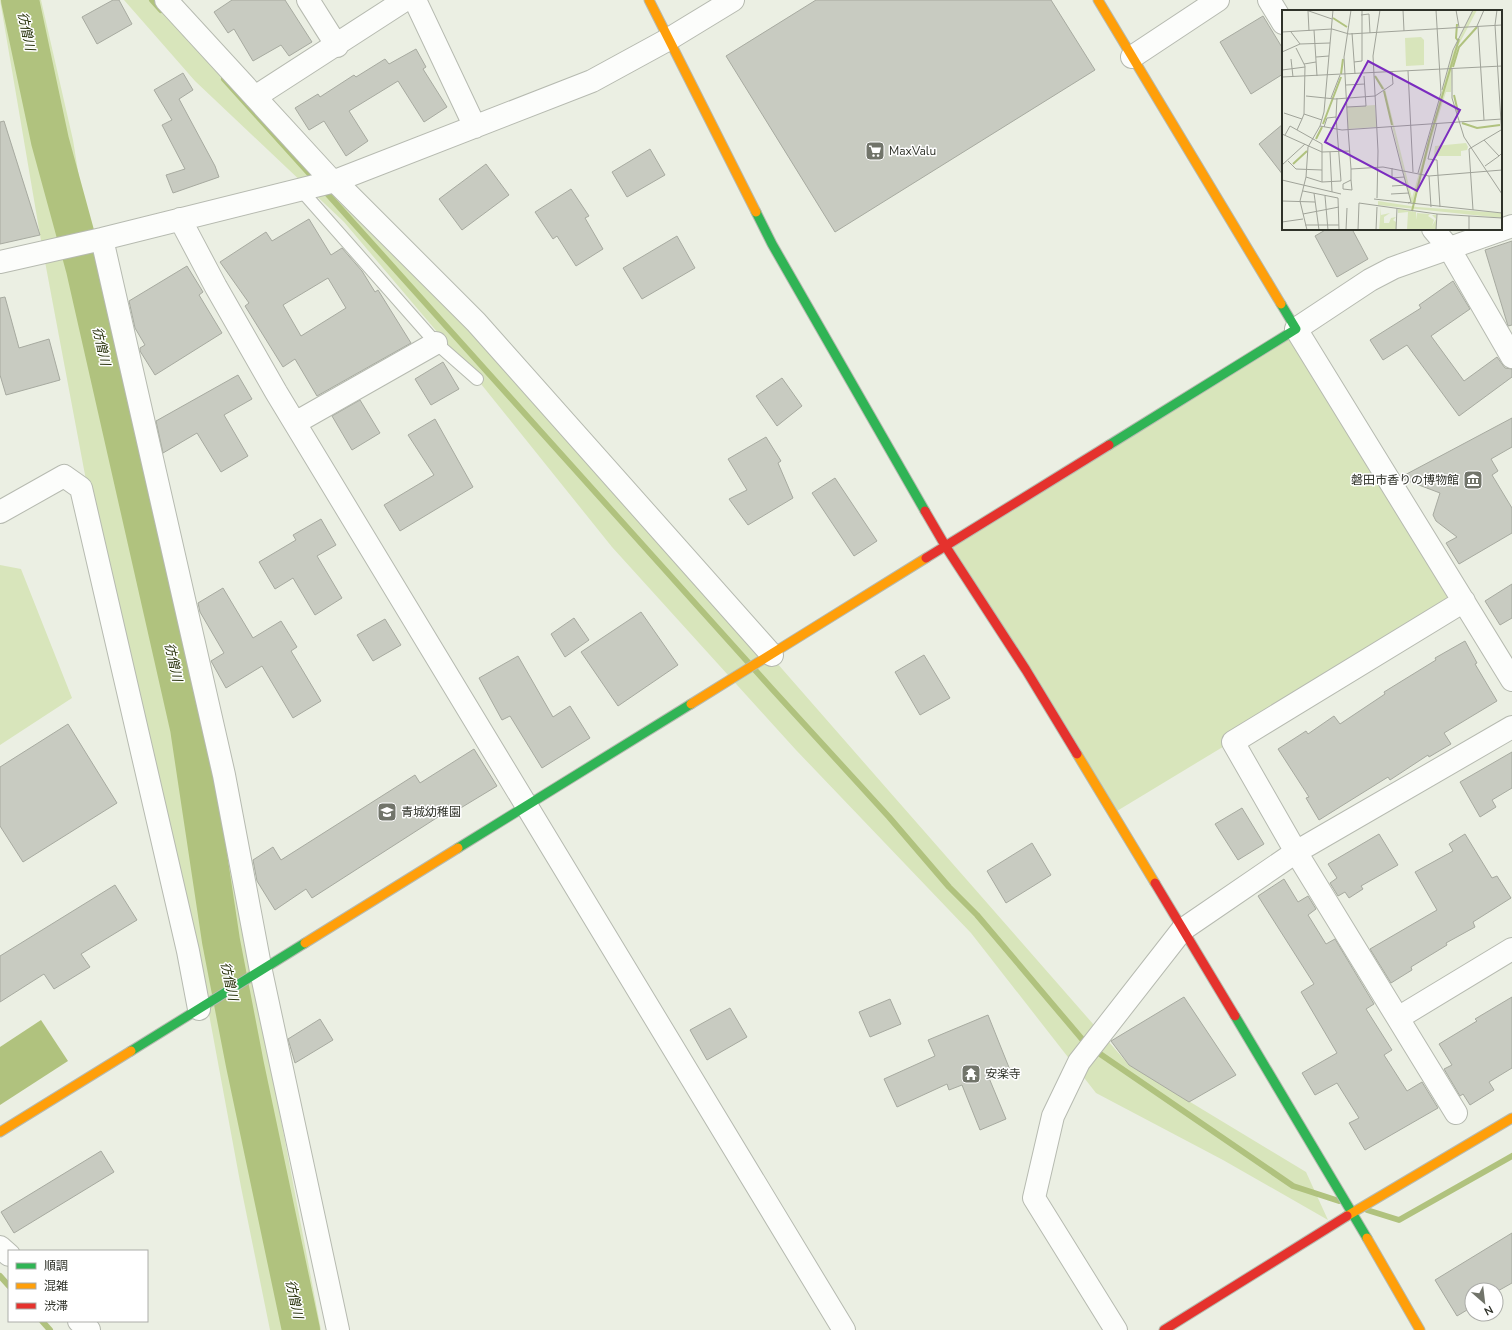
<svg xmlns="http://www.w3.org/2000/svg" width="1512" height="1330" font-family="'Nunito Sans','Noto Sans JP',sans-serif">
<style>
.green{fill:#d8e5bb}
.water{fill:#b0c27e}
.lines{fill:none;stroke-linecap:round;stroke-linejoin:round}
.stream{stroke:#b0c27e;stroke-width:6}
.river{stroke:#b0c27e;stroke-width:38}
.building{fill:#c8cbc1;stroke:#a7aaa0;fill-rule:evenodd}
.lane-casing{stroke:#b6bab0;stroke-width:14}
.street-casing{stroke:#b6bab0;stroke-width:24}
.fast-casing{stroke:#b6bab0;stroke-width:11}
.slow-casing{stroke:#b6bab0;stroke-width:11}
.jam-casing{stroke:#b6bab0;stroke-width:11}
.lane{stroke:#fcfdfb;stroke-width:12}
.street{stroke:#fcfdfb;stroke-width:22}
.fast{stroke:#30b455;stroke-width:9}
.slow{stroke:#ff9f0a;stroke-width:9}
.jam{stroke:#e5322d;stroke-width:9}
.labels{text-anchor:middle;stroke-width:3;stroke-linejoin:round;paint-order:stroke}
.poi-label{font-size:12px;fill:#2f3229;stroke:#fff;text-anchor:start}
.water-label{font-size:13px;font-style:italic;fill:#29330c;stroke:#fff}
.inset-river{fill:none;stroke:#b0c27e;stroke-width:2}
.inset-road{fill:none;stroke:#a0a399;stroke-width:1}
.view{fill:#7b2cbf;fill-opacity:0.15;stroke:#7b2cbf;stroke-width:2}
.inset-edge{fill:none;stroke:#2f3229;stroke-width:2}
</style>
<rect width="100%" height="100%" fill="#ebefe3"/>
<!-- green -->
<path class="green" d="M 0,0 L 41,0 L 73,140 L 91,252 L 122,328 L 203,681 L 274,1083 L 321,1330 L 270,1330 L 241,1187 L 196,944 L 116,640 L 40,235 Z
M 124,0 L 180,0 L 634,500 L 1129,1065 L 1306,1172 L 1328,1220 L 1223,1160 L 1096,1093 L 971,933 L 796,750 L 612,547 L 477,379 L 344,222 L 195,81 Z
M 1296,329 L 1464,601 L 1112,814 L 946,547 Z
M 0,565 L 21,569 L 72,698 L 0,745 Z"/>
<!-- water -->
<path class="water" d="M 41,1020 L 68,1061 L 0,1105 L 0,1047 Z"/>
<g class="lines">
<!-- stream -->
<path class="stream" d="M 152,0 L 161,10
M 224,79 L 316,181
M 323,189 L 773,690 L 889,817 L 949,887 L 977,915 L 1087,1045 L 1293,1186 L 1339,1201
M 1367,1210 L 1399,1220 L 1512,1156
M 0,1276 L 9,1286
M 42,1321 L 50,1330"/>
<!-- river -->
<path class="river" d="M 20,0 L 50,141 L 85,269 L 189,728 L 221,941 L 245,1065 L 301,1330"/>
</g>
<!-- building -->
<path class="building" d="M 113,0 L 119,0 L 132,24 L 97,44 L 82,17 Z
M 232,0 L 285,0 L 312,42 L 289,56 L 281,45 L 253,61 L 234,29 L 228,33 L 214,12 Z
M 816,0 L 1051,0 L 1095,70 L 835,232 L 726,56 Z
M 1263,16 L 1283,49 L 1283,74 L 1251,94 L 1220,42 Z
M 416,49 L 426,67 L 423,69 L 447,107 L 424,122 L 398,81 L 349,111 L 368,141 L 346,156 L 324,121 L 309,130 L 295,108 L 318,94 L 320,97 L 354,75 L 356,77 L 385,59 L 389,64 Z
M 183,73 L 193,90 L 179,99 L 215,166 L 219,177 L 173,193 L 166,175 L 185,169 L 162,125 L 172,120 L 154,90 Z
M 4,121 L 40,235 L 0,244 L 0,122 Z
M 1283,124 L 1283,175 L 1259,144 Z
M 650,149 L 665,175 L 627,197 L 612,172 Z
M 486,164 L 509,195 L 462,230 L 439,199 Z
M 571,189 L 589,216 L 585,218 L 603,249 L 576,266 L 557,236 L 553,239 L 535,212 Z
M 309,219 L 331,255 L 342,248 L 362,271 L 375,292 L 378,290 L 411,343 L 317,396 L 295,359 L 283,367 L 245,306 L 249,303 L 220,262 L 266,232 L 272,241 ZM 328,278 L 346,308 L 301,336 L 283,305 Z
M 1327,229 L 1352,229 L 1368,259 L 1337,277 L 1315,236 Z
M 677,236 L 695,268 L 642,299 L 623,268 Z
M 1512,241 L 1512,325 L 1508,326 L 1485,250 Z
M 187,266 L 203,292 L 199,295 L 222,333 L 155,375 L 140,351 L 140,348 L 145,345 L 135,328 L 129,301 Z
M 1453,281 L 1470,309 L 1431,336 L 1464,381 L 1497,357 L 1505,368 L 1512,369 L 1512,377 L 1459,416 L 1407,345 L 1383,360 L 1370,340 L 1421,308 L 1419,305 Z
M 5,297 L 19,348 L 49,339 L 60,380 L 6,395 L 0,375 L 0,298 Z
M 443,362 L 459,389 L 431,405 L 415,379 Z
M 238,375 L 252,399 L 224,415 L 248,456 L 221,472 L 197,433 L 163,453 L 156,421 Z
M 782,378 L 802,406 L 777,426 L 756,396 Z
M 360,400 L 380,433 L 352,450 L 332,416 Z
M 1512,418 L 1512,447 L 1491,459 L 1498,471 L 1492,475 L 1512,508 L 1512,533 L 1459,564 L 1446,543 L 1457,537 L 1436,521 L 1433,515 L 1440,493 L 1403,479 L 1401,477 Z
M 435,419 L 473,487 L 400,531 L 384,505 L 434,475 L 408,435 Z
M 766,437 L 781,461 L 778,463 L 793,498 L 748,525 L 729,499 L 747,490 L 728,459 Z
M 835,478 L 877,541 L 854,556 L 812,493 Z
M 321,519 L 336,545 L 317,556 L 342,598 L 315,615 L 293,578 L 275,589 L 259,562 L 296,540 L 293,535 Z
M 1512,584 L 1512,618 L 1500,625 L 1485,601 Z
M 223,588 L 253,638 L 281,621 L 297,647 L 291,651 L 321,701 L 293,718 L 262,666 L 226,688 L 211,661 L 224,653 L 200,612 L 198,603 Z
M 641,612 L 678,665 L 618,706 L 581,652 Z
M 574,618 L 589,640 L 565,657 L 551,634 Z
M 385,619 L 401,645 L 373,661 L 357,635 Z
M 1465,641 L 1477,663 L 1475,664 L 1497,701 L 1444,733 L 1451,744 L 1429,757 L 1428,755 L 1390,780 L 1388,777 L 1319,820 L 1306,798 L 1309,797 L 1278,749 L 1306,731 L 1308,734 L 1334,716 L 1340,724 L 1385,694 L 1384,692 L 1436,660 L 1435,658 Z
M 924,655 L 950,698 L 920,715 L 895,672 Z
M 518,656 L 553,717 L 570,706 L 590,738 L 542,768 L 510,716 L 502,720 L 479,678 Z
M 68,724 L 117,803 L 23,862 L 0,826 L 0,767 Z
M 474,749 L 497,786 L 454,812 L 452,808 L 312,898 L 306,889 L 275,910 L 257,881 L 253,860 L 273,847 L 281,860 L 415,775 L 420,783 Z
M 1512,752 L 1512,788 L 1492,800 L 1496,807 L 1480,817 L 1460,782 Z
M 1242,808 L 1264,844 L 1238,860 L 1215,824 Z
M 1379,834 L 1398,865 L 1361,886 L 1363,889 L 1349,898 L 1345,892 L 1338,896 L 1330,883 L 1337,878 L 1328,864 Z
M 1465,834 L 1492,878 L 1497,876 L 1511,898 L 1473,922 L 1475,927 L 1446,943 L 1447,945 L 1411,967 L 1412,970 L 1391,983 L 1370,949 L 1437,910 L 1415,872 L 1453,851 L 1449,844 Z
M 1032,843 L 1051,875 L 1006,903 L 987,871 Z
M 1284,879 L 1298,902 L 1308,896 L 1316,909 L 1308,915 L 1326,944 L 1335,939 L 1374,1004 L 1366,1009 L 1392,1050 L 1384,1055 L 1407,1091 L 1422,1082 L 1438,1108 L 1365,1150 L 1349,1123 L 1359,1118 L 1337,1083 L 1315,1095 L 1302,1073 L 1337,1053 L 1301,992 L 1314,984 L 1258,896 Z
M 115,885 L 137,920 L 81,954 L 90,967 L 54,989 L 44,974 L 0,1002 L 0,956 Z
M 1184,997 L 1236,1075 L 1189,1102 L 1129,1065 L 1111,1041 Z
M 1512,997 L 1512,1068 L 1489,1082 L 1494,1090 L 1470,1105 L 1463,1094 L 1460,1096 L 1444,1069 L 1452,1065 L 1439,1044 L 1477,1021 L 1475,1019 Z
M 890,999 L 901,1024 L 870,1037 L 859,1012 Z
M 730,1008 L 747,1037 L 707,1060 L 690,1030 Z
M 988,1015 L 1010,1070 L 989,1078 L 1006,1119 L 980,1130 L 962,1085 L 949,1090 L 947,1084 L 897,1107 L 884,1079 L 935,1056 L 928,1040 Z
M 320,1019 L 333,1040 L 295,1063 L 288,1039 Z
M 101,1151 L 114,1172 L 14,1233 L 1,1212 Z
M 1512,1233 L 1512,1283 L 1496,1292 L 1496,1290 L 1472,1290 L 1472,1307 L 1457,1316 L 1435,1280 Z"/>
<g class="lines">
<!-- lane casing -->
<g class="lane-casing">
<path id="lane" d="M 301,190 L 436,343 L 477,379"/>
</g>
<!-- street casing -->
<g class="street-casing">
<path id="street" d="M 166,0 L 333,182
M 308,0 L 337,46
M 415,0 L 475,127
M 1269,0 L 1283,23
M 1132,57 L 1218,0
M 255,97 L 405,0
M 335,181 L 476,322 L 772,655
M 180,219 L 216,287 L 276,392 L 844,1330
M 1512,226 L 1393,268 L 1370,280 L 1296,329 L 1512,680
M 1433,229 L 1449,248 L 1512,357
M 102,239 L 224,775 L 261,971 L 338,1330
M 0,262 L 102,239 L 335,181 L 592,81 L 669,39 L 733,0
M 295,423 L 436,343
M 0,512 L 64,476 L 81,488 L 188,951 L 199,1009
M 1398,1018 L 1512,949
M 1456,1113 L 1296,852 L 1233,742 L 1464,601
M 0,1247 L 9,1255
M 79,1321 L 89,1330
M 1116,1330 L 1034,1198 L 1053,1116 L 1079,1062 L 1182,930 L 1296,852 L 1512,727"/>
</g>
<!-- fast casing -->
<g class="fast-casing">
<path id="fast" d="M 756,212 L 772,244 L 925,511
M 1109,445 L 1296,329 L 1281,304
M 458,848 L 691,704
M 1235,1016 L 1367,1238
M 131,1051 L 305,943"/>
</g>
<!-- slow casing -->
<g class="slow-casing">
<path id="slow" d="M 649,0 L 756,212
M 1098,0 L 1281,304
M 691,704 L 926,558
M 1077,754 L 1155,883
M 305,943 L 458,848
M 0,1132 L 131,1051
M 1347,1216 L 1512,1118
M 1367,1238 L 1420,1330"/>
</g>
<!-- jam casing -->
<g class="jam-casing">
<path id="jam" d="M 925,511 L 946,547 L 1026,670 L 1077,754
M 926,558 L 1109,445
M 1155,883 L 1235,1016
M 1164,1330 L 1347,1216"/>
</g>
<!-- lane -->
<use href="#lane" class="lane"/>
<!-- street -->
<use href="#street" class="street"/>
<!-- fast -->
<use href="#fast" class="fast"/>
<!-- slow -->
<use href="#slow" class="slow"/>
<!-- jam -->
<use href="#jam" class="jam"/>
</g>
<!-- icons -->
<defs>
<g id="supermarket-square" transform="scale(1)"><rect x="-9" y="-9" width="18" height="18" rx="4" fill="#71746a" stroke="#fff"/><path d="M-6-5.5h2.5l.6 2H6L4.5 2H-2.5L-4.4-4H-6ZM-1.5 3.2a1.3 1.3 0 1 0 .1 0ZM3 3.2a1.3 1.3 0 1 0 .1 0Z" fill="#fff"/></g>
<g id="museum-square" transform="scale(1)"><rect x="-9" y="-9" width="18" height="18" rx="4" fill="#71746a" stroke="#fff"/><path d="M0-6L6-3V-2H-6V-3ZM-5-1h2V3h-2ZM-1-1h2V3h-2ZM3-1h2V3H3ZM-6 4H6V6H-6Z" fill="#fff"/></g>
<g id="school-square" transform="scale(1)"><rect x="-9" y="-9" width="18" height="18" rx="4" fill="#71746a" stroke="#fff"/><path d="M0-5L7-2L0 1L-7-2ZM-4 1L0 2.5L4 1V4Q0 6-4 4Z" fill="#fff"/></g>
<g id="temple-square" transform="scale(1)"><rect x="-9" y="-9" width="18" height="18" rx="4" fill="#71746a" stroke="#fff"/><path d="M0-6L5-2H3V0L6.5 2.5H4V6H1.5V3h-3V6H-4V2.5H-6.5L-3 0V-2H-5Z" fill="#fff"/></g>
</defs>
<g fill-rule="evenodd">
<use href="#supermarket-square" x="875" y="151"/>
<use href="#museum-square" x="1473" y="480"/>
<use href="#school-square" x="387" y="812"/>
<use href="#temple-square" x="971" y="1074"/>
</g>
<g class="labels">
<!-- poi labels -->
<g class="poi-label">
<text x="889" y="155">MaxValu</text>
<text x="1459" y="484" text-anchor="end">磐田市香りの博物館</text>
<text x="401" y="816">青城幼稚園</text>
<text x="985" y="1078">安楽寺</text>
</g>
<!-- water labels -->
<g class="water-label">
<text transform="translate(27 31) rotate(78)" y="5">彷僧川</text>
<text transform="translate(102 346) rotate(77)" y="5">彷僧川</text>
<text transform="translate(174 662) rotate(77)" y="5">彷僧川</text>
<text transform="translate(230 981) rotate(78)" y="5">彷僧川</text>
<text transform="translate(295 1299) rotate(78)" y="5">彷僧川</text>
</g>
</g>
<!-- overview -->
<g transform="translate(1282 10)">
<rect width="220" height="220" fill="#ebefe3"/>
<path d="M 191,0 L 195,0 L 176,36 L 170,59 L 169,82 L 164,82 L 153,117 L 134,185 L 134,194 L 129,194 L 101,79 L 93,64 L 103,79 L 130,188 L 171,42 ZM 139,27 L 142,30 L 142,55 L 124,56 L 123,28 ZM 93,95 L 95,117 L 66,119 L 65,97 ZM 184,133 L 186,137 L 185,140 L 179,141 L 179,146 L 152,146 L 153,136 ZM 96,191 L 135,197 L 220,203 L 220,208 L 96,195 ZM 99,197 L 99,205 L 108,203 L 102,207 L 102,213 L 107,213 L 109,208 L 114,207 L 111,210 L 114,212 L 114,220 L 97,220 ZM 116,199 L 134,202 L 134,210 L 135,203 L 148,204 L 146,206 L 152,210 L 150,216 L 154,209 L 150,205 L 154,205 L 154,220 L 125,220 L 126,202 L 116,203 Z" fill="#d8e5bb"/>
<path class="inset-river" d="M 51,8 L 65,17M 175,14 L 174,28 L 177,32M 171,57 L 177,37 L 195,17M 59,64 L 61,49M 93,66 L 101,79M 102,81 L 110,115M 172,85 L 176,102M 180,113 L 195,118 L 218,115M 41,114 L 59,67M 34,129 L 40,117M 11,154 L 25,141M 130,201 L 147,131 L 177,29"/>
<path class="inset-road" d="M 24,0 L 50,9M 69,0 L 62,47 L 66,119 L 69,159 L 69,170 L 70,180 L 61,179 L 61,174 L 69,170M 121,0 L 122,21M 174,0 L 177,17M 215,0 L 213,15 L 220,128M 26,1 L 27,21M 79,5 L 87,4 L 88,23M 195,16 L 202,0M 196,16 L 202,110M 32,20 L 35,66M 0,22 L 50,19 L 67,24 L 220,15M 9,22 L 18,34M 70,23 L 73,64M 14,38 L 23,56 L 22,104 L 40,110M 0,42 L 18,34 L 48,33M 34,47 L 47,46M 9,49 L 11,67M 72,52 L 80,51 L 80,0M 22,54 L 34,52M 170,59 L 170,88 L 182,127 L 220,184M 0,60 L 23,57M 126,61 L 131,162M 0,67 L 220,56M 64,75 L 83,74M 0,76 L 0,110M 160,80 L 171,40 L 191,0M 24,86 L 53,89 L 93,86 L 111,74 L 110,62M 49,88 L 58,65M 65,97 L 84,96 L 82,66M 2,103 L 20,109 L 22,104M 155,113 L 146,149 L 155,150 L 158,197M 38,116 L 60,120 L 220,109M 109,116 L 120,159M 42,117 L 45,108 L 54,107 L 55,88M 15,120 L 20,109M 0,124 L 40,142 L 68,141M 3,125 L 8,116 L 40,134 L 40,172M 202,130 L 217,146 L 220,143M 48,142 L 50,182M 6,151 L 14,159 L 40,160M 0,155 L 23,134M 203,156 L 217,146M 110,158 L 110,168 L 122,167M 69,159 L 101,157 L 147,166 L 220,160M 120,159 L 129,192 L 126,193M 136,163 L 159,83 L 154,0M 147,166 L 149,197M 24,167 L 40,172 L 59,171 L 54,107M 0,170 L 59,184M 110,176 L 125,175M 21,181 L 56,188 L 57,220M 32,183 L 37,220M 109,184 L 127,183M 43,186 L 46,220M 95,188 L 96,141 L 91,46 L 98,0M 92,189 L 220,203M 0,191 L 33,192M 191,200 L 187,139 L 219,120M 21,204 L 57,197M 0,212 L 21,209M 23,215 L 57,215M 25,220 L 18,191 L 24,167 L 26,137 L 38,116 L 42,102 L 51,0M 64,220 L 65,198M 76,220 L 77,193 L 155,204 L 220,208M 94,220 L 95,197M 114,220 L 115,198M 154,220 L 155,204M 187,220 L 187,206"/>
<path class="view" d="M 86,51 L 178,100 L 135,181 L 43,132 Z"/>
<rect width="220" height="220" class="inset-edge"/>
</g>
<!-- legend -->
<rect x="8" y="1250" width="140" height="72" fill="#ffffff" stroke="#acada9"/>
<rect x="16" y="1263" width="20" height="6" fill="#30b455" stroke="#acada9"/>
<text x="44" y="1270" font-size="12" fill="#2f3229">順調</text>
<rect x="16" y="1283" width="20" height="6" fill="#ff9f0a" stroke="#acada9"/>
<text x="44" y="1290" font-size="12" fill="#2f3229">混雑</text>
<rect x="16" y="1303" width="20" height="6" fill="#e5322d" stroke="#acada9"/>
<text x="44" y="1310" font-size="12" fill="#2f3229">渋滞</text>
<!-- north arrow -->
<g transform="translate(1484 1302) rotate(152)"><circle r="19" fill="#ffffff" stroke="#acada9"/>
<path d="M0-3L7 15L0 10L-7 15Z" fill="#71746a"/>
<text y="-6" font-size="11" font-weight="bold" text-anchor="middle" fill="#2f3229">N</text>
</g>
</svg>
